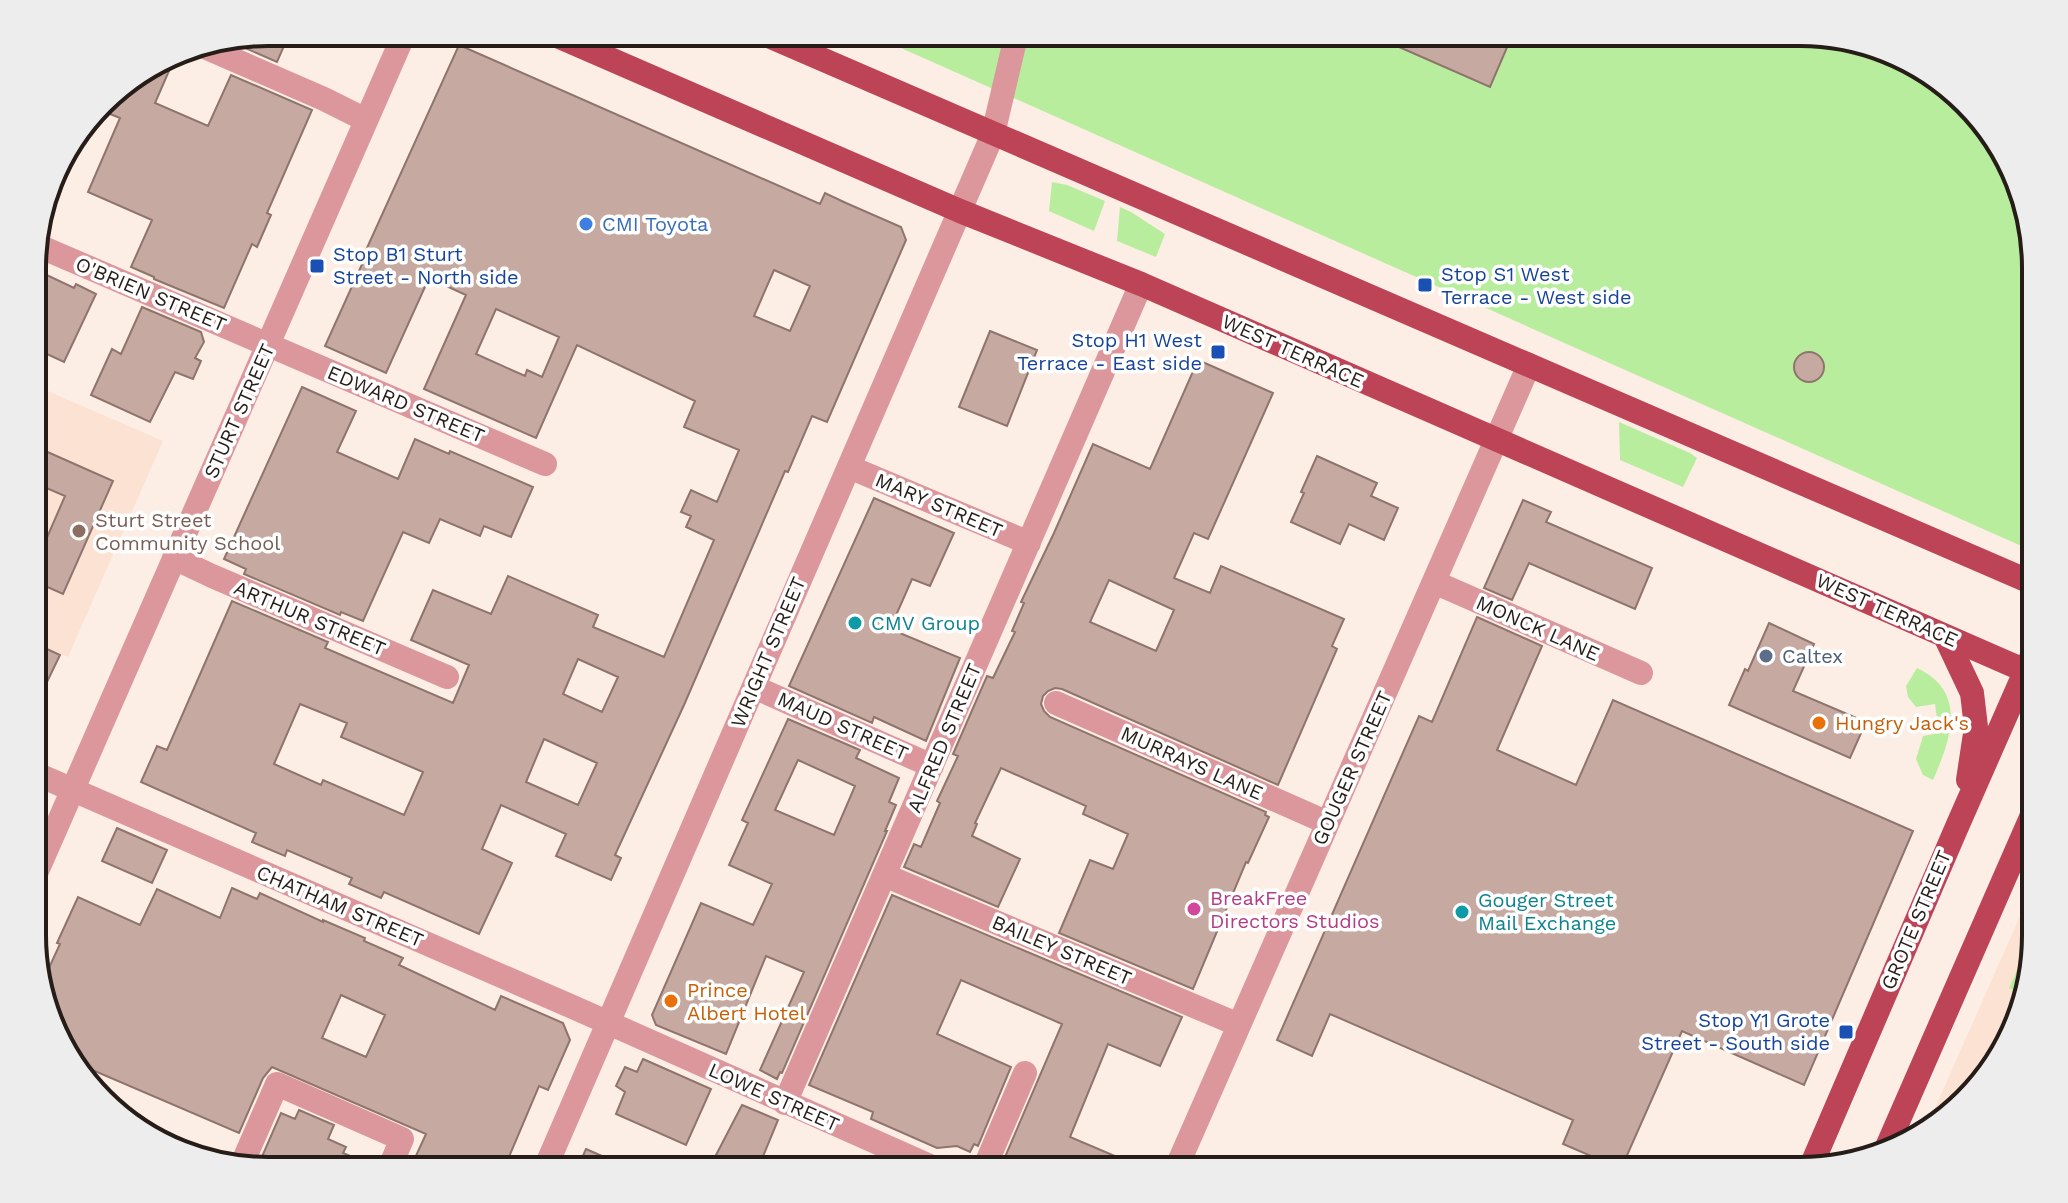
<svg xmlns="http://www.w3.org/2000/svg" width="2068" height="1203" font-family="'Work Sans',sans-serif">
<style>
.built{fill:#fce2d3}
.green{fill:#b7ed9d}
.building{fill:#c6aaa2;stroke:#8e746c;stroke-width:2;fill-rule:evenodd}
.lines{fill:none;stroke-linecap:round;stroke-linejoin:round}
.minor{stroke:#dc979d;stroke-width:24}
.major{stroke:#bd4357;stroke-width:24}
.shop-dot{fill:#3f7fe0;stroke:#fff;stroke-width:3}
.transit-dot{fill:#1a4fb4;stroke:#fff;stroke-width:3}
.education-dot{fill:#8d6e63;stroke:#fff;stroke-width:3}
.culture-dot{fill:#0f9aa8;stroke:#fff;stroke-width:3}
.service-dot{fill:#5c6f8a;stroke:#fff;stroke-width:3}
.food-dot{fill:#e8710a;stroke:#fff;stroke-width:3}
.hotel-dot{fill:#d1479c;stroke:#fff;stroke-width:3}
.labels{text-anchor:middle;stroke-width:7;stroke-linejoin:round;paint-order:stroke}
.shop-label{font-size:20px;fill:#366cbe;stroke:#fff;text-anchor:start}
.transit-label{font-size:20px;fill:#164399;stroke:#fff;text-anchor:start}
.street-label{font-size:20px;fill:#261d18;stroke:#fff}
.education-label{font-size:20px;fill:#785e54;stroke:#fff;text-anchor:start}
.culture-label{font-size:20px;fill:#0d838f;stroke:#fff;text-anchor:start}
.service-label{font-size:20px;fill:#4e5e75;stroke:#fff;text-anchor:start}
.food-label{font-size:20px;fill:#c56008;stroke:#fff;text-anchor:start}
.hotel-label{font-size:20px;fill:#b23c85;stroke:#fff;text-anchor:start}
.rim{fill:none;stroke:#261d18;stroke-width:4}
</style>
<rect width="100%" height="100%" fill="#fdeee5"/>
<!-- built -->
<path class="built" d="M 34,385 L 163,441 L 68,657 L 34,642 Z
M 2036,880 L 2036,950 L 2004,1053 L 1923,1135 Z"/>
<!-- green -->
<path class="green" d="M 865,32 L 1800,32 L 1918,64 L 1996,137 L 2035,252 L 2035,532 L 2032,533 L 2026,548 Z
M 1052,182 L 1067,185 L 1105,201 L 1094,231 L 1049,211 Z
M 1120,207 L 1131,212 L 1165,234 L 1156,257 L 1117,241 Z
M 1619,422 L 1690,453 L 1697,458 L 1683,487 L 1620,460 Z
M 1917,668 C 1968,692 1951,739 1933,780 L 1923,775 L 1916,759 L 1923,736 L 1939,733 L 1935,704 L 1916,707 L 1908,697 L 1906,686 Z
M 2036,928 L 2036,950 L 2022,994 L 2009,988 Z"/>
<!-- building -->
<path class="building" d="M 268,32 L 290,32 L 277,62 L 227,40 Z
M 1365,32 L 1496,32 L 1511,38 L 1490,87 Z
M 459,45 L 820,204 L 825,193 L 846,203 L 901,227 L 906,240 L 827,422 L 812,416 L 788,472 L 785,471 L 684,705 L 615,855 L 621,858 L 611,880 L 556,856 L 566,834 L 501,805 L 482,849 L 512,863 L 479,934 L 384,892 L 381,898 L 349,884 L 352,878 L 287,850 L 285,856 L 252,842 L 256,833 L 141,782 L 157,746 L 167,750 L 232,601 L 328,642 L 325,648 L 453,703 L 469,665 L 411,640 L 433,590 L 491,614 L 508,576 L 598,615 L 593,627 L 664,657 L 714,540 L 686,527 L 691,516 L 681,512 L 691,490 L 717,502 L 739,450 L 684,427 L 695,401 L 577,345 L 536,438 L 424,389 L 466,295 L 429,278 L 386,373 L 325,346 L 368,251 L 366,250 ZM 774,270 L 810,286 L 790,331 L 754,316 ZM 496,309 L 559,337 L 542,377 L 527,370 L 525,376 L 476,354 ZM 578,659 L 618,677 L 602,712 L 563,694 ZM 300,704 L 347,723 L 341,737 L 423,772 L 404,815 L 323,780 L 321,785 L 274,764 ZM 544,739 L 597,763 L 578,805 L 526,782 Z
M 178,50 L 155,103 L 208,126 L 231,75 L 312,110 L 267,213 L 271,215 L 257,247 L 252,244 L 224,308 L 154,279 L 154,277 L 131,267 L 152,220 L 88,192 L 120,118 L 98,109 L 113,91 Z
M 34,269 L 74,288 L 76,284 L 96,294 L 64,362 L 34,348 Z
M 142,307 L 201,332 L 204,342 L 195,358 L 201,361 L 193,379 L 175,372 L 150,422 L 91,395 L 112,349 L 121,354 Z
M 990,331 L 1037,350 L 1007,426 L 959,407 Z
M1794 367a15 15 0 1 1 30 0a15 15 0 1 1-30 0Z
M 1198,360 L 1273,393 L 1208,539 L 1194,533 L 1174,578 L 1210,593 L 1221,566 L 1344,619 L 1332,646 L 1337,649 L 1278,785 L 1062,689 L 1055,688 L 1048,691 L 1043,696 L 1041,704 L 1044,711 L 1050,717 L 1266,812 L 1265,815 L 1269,817 L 1248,863 L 1246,862 L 1193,989 L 1059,933 L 1090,860 L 1113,869 L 1128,834 L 1083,814 L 1086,806 L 1001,768 L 975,823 L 977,824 L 972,836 L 1020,859 L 998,907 L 904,867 L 914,844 L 921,847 L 940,803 L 937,801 L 958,756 L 953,754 L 987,676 L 993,678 L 1015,632 L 1012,631 L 1024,603 L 1021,602 L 1054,533 L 1093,444 L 1150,469 ZM 1109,580 L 1174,610 L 1156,651 L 1090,622 Z
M 302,387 L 356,411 L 337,452 L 398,479 L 415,439 L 449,454 L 450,451 L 533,487 L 511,537 L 484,526 L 480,536 L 440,519 L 429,543 L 403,532 L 363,621 L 341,612 L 340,615 L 244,574 L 246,569 L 224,559 Z
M 34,446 L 113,481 L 63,594 L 34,581 L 34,546 L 42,549 L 65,496 L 44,487 L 45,484 L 34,479 Z
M 1317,456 L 1377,483 L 1371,496 L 1398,508 L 1384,540 L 1349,524 L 1340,544 L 1291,522 L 1304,493 L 1301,492 Z
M 874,498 L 954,533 L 930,586 L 912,579 L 890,629 L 960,658 L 926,741 L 874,717 L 872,723 L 789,686 Z
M 1523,500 L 1551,512 L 1546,522 L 1652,568 L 1635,609 L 1529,563 L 1512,600 L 1484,588 Z
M 1477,617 L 1542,646 L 1497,750 L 1576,785 L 1613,700 L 1913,831 L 1804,1085 L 1682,1031 L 1621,1169 L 1563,1144 L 1573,1120 L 1330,1014 L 1312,1056 L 1277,1040 L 1419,716 L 1432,722 Z
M 1769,623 L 1814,644 L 1793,691 L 1866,722 L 1850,758 L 1729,705 L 1745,669 L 1748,671 Z
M 34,643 L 60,655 L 34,709 Z
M 788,719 L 860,750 L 856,758 L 899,778 L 889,802 L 896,805 L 885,831 L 887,831 L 782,1073 L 780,1072 L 777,1079 L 760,1070 L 804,972 L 766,956 L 726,1054 L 656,1025 L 652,1015 L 701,903 L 753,925 L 772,884 L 729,865 L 748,823 L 742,820 ZM 798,760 L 855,786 L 834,835 L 775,810 Z
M 117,828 L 167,850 L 152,883 L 102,861 Z
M 232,888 L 257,899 L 260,893 L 323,922 L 323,920 L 365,938 L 364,941 L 403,958 L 399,965 L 495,1010 L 501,996 L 563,1023 L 570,1040 L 548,1090 L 539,1086 L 503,1171 L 409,1171 L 426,1134 L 272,1067 L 263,1078 L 239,1133 L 69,1060 L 41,985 L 60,944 L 57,943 L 78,897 L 140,925 L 157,889 L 220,918 ZM 341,995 L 385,1015 L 366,1057 L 322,1038 Z
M 892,895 L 1182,1017 L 1160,1066 L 1108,1044 L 1070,1137 L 1150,1171 L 1037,1171 L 1005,1157 L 1062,1024 L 961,980 L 937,1034 L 1011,1067 L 978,1146 L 974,1144 L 970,1152 L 957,1146 L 937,1148 L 871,1119 L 873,1112 L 809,1085 Z
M 643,1059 L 711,1089 L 686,1145 L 616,1114 L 625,1092 L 616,1086 L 625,1067 L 637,1072 Z
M 742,1105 L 778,1120 L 757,1171 L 715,1171 L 720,1159 L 715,1157 Z
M 299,1110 L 334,1125 L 328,1139 L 346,1147 L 343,1153 L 374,1166 L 373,1171 L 268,1171 L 257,1168 L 281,1113 L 295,1119 Z
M 586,1149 L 636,1171 L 576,1171 Z"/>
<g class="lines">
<!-- minor -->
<path class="minor" d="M 200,45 L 324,99 L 366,120
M 34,244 L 545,464
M 849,467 L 1029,543
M 174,558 L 212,576 L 447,677
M 1434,582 L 1641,673
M 754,687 L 932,766
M 1056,703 L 1328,823
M 34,773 L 575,1008 L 941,1171
M 884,875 L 1239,1025
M 34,878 L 405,32
M 785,1103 L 1141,284
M 242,1164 L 277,1084 L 402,1139 L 388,1171
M 544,1171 L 993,134 L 1017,32
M 983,1171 L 1025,1073
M 1175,1171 L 1529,365"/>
<!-- major -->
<path class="major" d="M 548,32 L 960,211 L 1141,284 L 2035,675
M 759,32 L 2035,584
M 1945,636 L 1972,693 L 1976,727 L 1968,780
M 1886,1149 L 2036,806
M 1809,1171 L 1956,829 L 2035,649"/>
</g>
<!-- markers -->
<circle class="shop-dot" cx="586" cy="224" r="8"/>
<g class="transit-dot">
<rect x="309" y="258" width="16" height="16" rx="4"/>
<rect x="1417" y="277" width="16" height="16" rx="4"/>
<rect x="1210" y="344" width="16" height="16" rx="4"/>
<rect x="1838" y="1024" width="16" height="16" rx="4"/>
</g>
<circle class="education-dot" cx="79" cy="531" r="8"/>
<g class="culture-dot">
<circle cx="855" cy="623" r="8"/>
<circle cx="1462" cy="912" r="8"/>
</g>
<circle class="service-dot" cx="1766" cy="656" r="8"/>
<g class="food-dot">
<circle cx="1819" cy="723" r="8"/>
<circle cx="671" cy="1001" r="8"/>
</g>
<circle class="hotel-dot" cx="1194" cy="909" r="8"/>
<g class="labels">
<!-- shop labels -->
<g class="shop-label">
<text x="602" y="231">CMI Toyota</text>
</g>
<!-- transit labels -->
<g class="transit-label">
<text x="333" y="261">Stop B1 Sturt<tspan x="333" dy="23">Street - North side</tspan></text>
<text x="1441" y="281">Stop S1 West<tspan x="1441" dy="23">Terrace - West side</tspan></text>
<text x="1202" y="347" text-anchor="end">Stop H1 West<tspan x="1202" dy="23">Terrace - East side</tspan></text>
<text x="1830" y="1027" text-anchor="end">Stop Y1 Grote<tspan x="1830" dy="23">Street - South side</tspan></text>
</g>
<!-- street labels -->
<g class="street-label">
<text transform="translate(151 294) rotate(23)" y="7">O'BRIEN STREET</text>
<text transform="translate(1293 351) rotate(24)" y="7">WEST TERRACE</text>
<text transform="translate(406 404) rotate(23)" y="7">EDWARD STREET</text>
<text transform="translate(239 411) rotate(-66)" y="7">STURT STREET</text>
<text transform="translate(939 505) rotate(23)" y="7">MARY STREET</text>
<text transform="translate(1887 610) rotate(24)" y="7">WEST TERRACE</text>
<text transform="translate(310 618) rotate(23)" y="7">ARTHUR STREET</text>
<text transform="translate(1538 628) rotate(24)" y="7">MONCK LANE</text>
<text transform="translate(768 652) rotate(-67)" y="7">WRIGHT STREET</text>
<text transform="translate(843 726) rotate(24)" y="7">MAUD STREET</text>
<text transform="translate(944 738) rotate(-67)" y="7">ALFRED STREET</text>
<text transform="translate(1192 763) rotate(24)" y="7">MURRAYS LANE</text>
<text transform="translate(1352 768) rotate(-66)" y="7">GOUGER STREET</text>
<text transform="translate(340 906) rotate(23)" y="7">CHATHAM STREET</text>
<text transform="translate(1916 920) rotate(-67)" y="7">GROTE STREET</text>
<text transform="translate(1062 950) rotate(23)" y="7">BAILEY STREET</text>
<text transform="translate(774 1097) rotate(24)" y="7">LOWE STREET</text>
</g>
<!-- education labels -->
<g class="education-label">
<text x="95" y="527">Sturt Street<tspan x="95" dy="23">Community School</tspan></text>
</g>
<!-- culture labels -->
<g class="culture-label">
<text x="871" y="630">CMV Group</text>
<text x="1478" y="907">Gouger Street<tspan x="1478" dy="23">Mail Exchange</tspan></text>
</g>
<!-- service labels -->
<g class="service-label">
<text x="1782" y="663">Caltex</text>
</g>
<!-- food labels -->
<g class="food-label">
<text x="1835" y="730">Hungry Jack's</text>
<text x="687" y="997">Prince<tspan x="687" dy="23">Albert Hotel</tspan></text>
</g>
<!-- hotel labels -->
<g class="hotel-label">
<text x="1210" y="905">BreakFree<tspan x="1210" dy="23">Directors Studios</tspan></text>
</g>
</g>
<!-- crop -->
<path d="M0 0H2068V1203H0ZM268 46H1800A222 222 0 0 1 2022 268V935A222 222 0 0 1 1800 1157H268A222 222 0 0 1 46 935V268A222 222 0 0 1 268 46Z" fill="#eeeded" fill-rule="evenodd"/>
<path class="rim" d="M268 46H1800A222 222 0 0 1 2022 268V935A222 222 0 0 1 1800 1157H268A222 222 0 0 1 46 935V268A222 222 0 0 1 268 46Z"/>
</svg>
